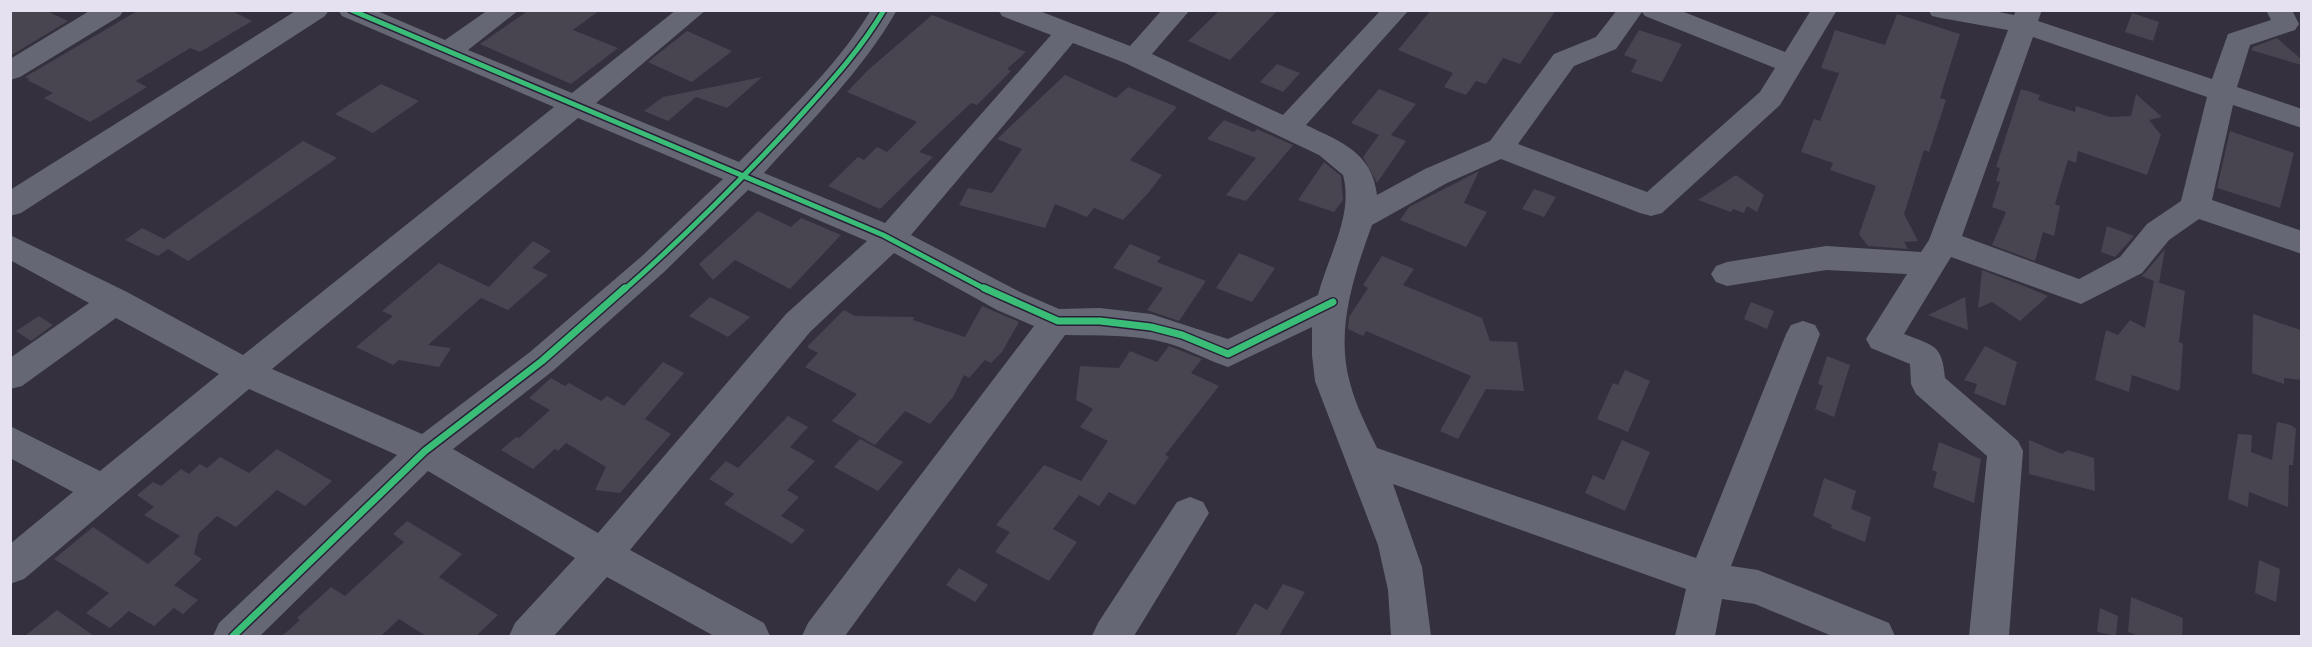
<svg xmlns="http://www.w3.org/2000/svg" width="2312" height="647" font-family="'Nunito Sans',sans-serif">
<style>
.building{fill:#484550}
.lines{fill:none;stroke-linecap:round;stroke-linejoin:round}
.minor{fill:#656874;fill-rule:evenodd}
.cycleway-far1-casing{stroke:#282038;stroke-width:8}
.cycleway-casing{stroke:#282038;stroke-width:10}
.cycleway-far1{stroke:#3abd76;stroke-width:5}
.cycleway{stroke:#3abd76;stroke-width:7}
</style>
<rect width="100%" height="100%" fill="#34303d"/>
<!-- building -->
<path class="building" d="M 10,10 L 45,10 L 68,21 L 10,56 Z
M 139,10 L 230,10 L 252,21 L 200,52 L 190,48 L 136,81 L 147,87 L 90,122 L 44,98 L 53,93 L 27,80 L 30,79 L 25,77 Z
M 529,10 L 600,10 L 573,30 L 618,48 L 571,84 L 480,44 Z
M 1220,10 L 1278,10 L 1230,60 L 1188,41 Z
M 1431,10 L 1556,10 L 1520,64 L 1503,58 L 1486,84 L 1476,81 L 1466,95 L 1444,87 L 1453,73 L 1398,50 Z
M 2132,13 L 2159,22 L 2153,41 L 2125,32 Z
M 1897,14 L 1960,34 L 1940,98 L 1946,100 L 1929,152 L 1924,150 L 1904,214 L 1918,241 L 1904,242 L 1908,249 L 1868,246 L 1859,234 L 1876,186 L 1830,170 L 1833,163 L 1801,152 L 1814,119 L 1820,121 L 1839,73 L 1821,68 L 1835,30 L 1885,45 Z
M 932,15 L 1026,52 L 1007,69 L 1011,71 L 977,105 L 971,103 L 919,152 L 933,157 L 880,209 L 828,186 L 858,157 L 864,160 L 877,147 L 887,152 L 917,122 L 847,92 L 867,71 Z
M 1639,30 L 1682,44 L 1662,82 L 1631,72 L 1637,60 L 1624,55 Z
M 687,31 L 732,51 L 692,82 L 648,62 Z
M 2277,38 L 2301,59 L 2301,65 L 2251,50 L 2253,47 Z
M 1277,64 L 1300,73 L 1283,92 L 1260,82 Z
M 1065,75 L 1116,98 L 1128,87 L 1177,107 L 1130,160 L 1162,175 L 1149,192 L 1123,220 L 1094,208 L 1087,217 L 1055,204 L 1045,228 L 959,205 L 968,188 L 992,193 L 1022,149 L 997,139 Z
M 762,77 L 727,108 L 696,97 L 668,121 L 644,111 L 663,97 Z
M 381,84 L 419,101 L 373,133 L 335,114 Z
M 1379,89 L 1416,104 L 1391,135 L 1406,141 L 1377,183 L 1363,157 L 1379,135 L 1351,123 Z
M 2021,89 L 2040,95 L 2038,100 L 2075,112 L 2076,106 L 2110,117 L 2131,116 L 2136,94 L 2162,117 L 2149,120 L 2161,135 L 2147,175 L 2078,151 L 2076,163 L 2068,160 L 2055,204 L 2060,206 L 2054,236 L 2043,232 L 2035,261 L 1992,245 L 2006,212 L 1992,207 L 2000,182 L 1996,181 L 2000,168 L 1996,167 Z
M 1224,120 L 1254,132 L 1257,129 L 1293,145 L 1246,201 L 1226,195 L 1256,158 L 1207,139 Z
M 2230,131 L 2294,153 L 2280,208 L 2217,188 Z
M 303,141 L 337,158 L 188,261 L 168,249 L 158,256 L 125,240 L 142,228 L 164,239 Z
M 1324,162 L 1341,176 L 1343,200 L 1334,212 L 1298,200 Z
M 1479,171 L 1464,203 L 1487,212 L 1466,247 L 1400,220 L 1409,207 Z
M 1736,175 L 1764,195 L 1757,212 L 1747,206 L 1744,213 L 1733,209 L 1731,212 L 1698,200 Z
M 1534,189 L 1556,197 L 1544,217 L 1522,209 Z
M 758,211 L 791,227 L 801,218 L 841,235 L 790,289 L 735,260 L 713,280 L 699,264 Z
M 2107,226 L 2134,236 L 2115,257 L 2101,252 Z
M 533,241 L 551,251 L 532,268 L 548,275 L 508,310 L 481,298 L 428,345 L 451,348 L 439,367 L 399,360 L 393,365 L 356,347 L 393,316 L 382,311 L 439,263 L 489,287 Z
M 1130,244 L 1161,257 L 1157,262 L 1206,281 L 1179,321 L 1147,310 L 1163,288 L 1113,268 Z
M 2165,249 L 2159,283 L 2141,276 L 2144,274 Z
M 1239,253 L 1275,268 L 1252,302 L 1216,288 Z
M 1382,256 L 1414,269 L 1403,285 L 1482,318 L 1490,341 L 1517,342 L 1524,391 L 1486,389 L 1458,439 L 1440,431 L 1471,376 L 1366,331 L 1363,336 L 1348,329 L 1349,317 L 1368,288 L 1363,285 Z
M 1982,270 L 2029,288 L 2048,296 L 2020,321 L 1992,302 L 1978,308 Z
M 2154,281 L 2185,291 L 2179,342 L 2183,344 L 2180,388 L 2178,391 L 2132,375 L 2129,392 L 2095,380 L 2106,330 L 2118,335 L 2130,320 L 2145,328 Z
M 710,297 L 750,317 L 728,337 L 689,316 Z
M 1965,297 L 1968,330 L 1928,315 Z
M 1751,302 L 1774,311 L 1767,329 L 1744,319 Z
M 982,306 L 1019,322 L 1002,352 L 991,363 L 985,360 L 969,378 L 964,375 L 953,397 L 930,424 L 905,411 L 875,445 L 832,421 L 857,394 L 805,367 L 818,353 L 807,347 L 844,310 L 855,316 L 914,317 L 913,320 L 965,337 Z
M 2253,314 L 2301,330 L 2301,380 L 2284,378 L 2284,384 L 2252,373 Z
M 39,316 L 53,325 L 31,341 L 16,331 Z
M 1169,346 L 1202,359 L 1191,373 L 1219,386 L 1165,455 L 1169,457 L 1135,505 L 1109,492 L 1099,506 L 1079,495 L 1053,529 L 1077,542 L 1049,581 L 995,552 L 1010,532 L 996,525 L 1044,465 L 1081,481 L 1108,441 L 1080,427 L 1093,409 L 1076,400 L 1080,366 L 1119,368 L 1130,351 L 1157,362 Z
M 1985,346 L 2017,362 L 2005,406 L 1974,393 L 1977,384 L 1964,380 Z
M 1827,356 L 1850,365 L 1834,417 L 1815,409 L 1823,386 L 1818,384 Z
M 663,362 L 684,373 L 645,419 L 671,434 L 620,493 L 595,490 L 606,467 L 566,443 L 558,451 L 555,449 L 533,469 L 501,450 L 516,437 L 519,438 L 550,410 L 529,398 L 551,378 L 565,386 L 569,383 L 601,401 L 607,396 L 624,406 Z
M 1625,370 L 1650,381 L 1628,432 L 1597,419 L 1613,383 L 1618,385 Z
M 788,416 L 808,427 L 790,447 L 815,461 L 787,490 L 799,497 L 781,516 L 805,530 L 792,544 L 724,504 L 734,494 L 709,479 L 726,461 L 738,468 Z
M 2277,422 L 2291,425 L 2296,429 L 2293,465 L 2289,465 L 2288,507 L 2249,492 L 2248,507 L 2228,499 L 2238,434 L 2252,435 L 2251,452 L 2272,460 Z
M 860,439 L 903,462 L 878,491 L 834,467 Z
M 1622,440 L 1650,452 L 1625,511 L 1585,493 L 1593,475 L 1604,480 Z
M 2029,440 L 2062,454 L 2068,450 L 2094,458 L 2095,491 L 2029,474 Z
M 1939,442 L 1981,459 L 1974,503 L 1933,487 L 1937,472 L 1932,470 Z
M 277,449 L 332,481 L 305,506 L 277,490 L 236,527 L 217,516 L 199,533 L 194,554 L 202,559 L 174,585 L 198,600 L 183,614 L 174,608 L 154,626 L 129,611 L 110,628 L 86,613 L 109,593 L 54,559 L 93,527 L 148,564 L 180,536 L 144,515 L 154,507 L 137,495 L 153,482 L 161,486 L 181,469 L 189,474 L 200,464 L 207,468 L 220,457 L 249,473 Z
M 1824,478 L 1856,491 L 1851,509 L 1871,517 L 1865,542 L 1831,528 L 1832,525 L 1813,516 Z
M 407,521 L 462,554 L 439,577 L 498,615 L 476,636 L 426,636 L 399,619 L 381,636 L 282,636 L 300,620 L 297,618 L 331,587 L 345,596 L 404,542 L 393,534 Z
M 2259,560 L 2280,569 L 2276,602 L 2255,593 Z
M 959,568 L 988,585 L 975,602 L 946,585 Z
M 1283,584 L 1305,592 L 1279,636 L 1235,636 L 1255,603 L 1267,610 Z
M 2131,597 L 2183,618 L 2182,636 L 2139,636 L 2128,632 Z
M 2100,608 L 2118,616 L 2116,636 L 2097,632 Z
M 57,610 L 94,636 L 25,636 Z"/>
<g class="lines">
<!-- minor -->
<path class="minor" d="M 91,10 L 124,10 L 120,16 L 20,77 L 10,80 L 10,59 Z
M 297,10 L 329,10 L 325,16 L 21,213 L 10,216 L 10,190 Z
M 338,10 L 375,10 L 445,40 L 488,10 L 519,10 L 468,50 L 572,93 L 676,10 L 706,10 L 596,103 L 739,162 C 785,114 836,68 871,10 L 897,10 C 862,71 811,121 764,173 L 885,223 L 1051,35 L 1002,16 L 998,10 L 1037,10 L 1130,46 L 1162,10 L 1190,10 L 1152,54 L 1283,115 L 1381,10 L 1409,10 L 1306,125 C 1341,142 1372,152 1377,195 L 1425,169 L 1490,141 L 1554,54 L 1596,37 L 1617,10 L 1679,10 L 1785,52 L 1811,10 L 1837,10 L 1780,105 L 1662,213 L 1651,216 L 1640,213 L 1501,159 L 1447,183 L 1372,225 C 1354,275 1335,330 1350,383 C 1356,406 1367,427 1377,448 L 1696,558 L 1786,334 L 1791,325 L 1803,321 L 1815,325 L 1820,334 L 1731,566 L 1758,570 L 1889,623 L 1895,636 L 1832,636 L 1755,604 L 1722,599 L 1715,636 L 1675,636 L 1686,589 L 1393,484 L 1422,567 L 1431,636 L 1391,636 L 1388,590 L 1378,545 L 1315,381 L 1312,355 L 1312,327 L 1228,367 C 1207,360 1188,349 1167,343 C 1133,334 1100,336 1065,335 L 845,636 L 802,636 L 808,623 L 1034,326 L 997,310 L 894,253 L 810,332 L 630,550 L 764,623 L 770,636 L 714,636 L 607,577 L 554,636 L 509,636 L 515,623 L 575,558 L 428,471 L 260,636 L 213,636 L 219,623 L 397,455 L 249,389 L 24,579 L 10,584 L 10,544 L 73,492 L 10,458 L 10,426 L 100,471 L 219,374 L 116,318 L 22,386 L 10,389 L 10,358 L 89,303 L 10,260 L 10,235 L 127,292 L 243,355 L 554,107 L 342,16 ZM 1642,12 L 1645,16 L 1775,68 L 1760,92 L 1647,192 L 1518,144 L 1574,66 L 1616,49 ZM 1073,43 L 1125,63 L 1319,155 L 1343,175 C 1354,215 1328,256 1318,295 L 1228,339 L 1151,314 L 1100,308 L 1059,309 L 1020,292 L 911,235 ZM 578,118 L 723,179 L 642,256 L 530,352 L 422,434 L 272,369 ZM 748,190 L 867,241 L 786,314 L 598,533 L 453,449 L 554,370 L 664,272 Z
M 1928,10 L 1989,10 L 2014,15 L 2016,10 L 2042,10 L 2038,21 L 2212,79 L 2228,34 L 2271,20 L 2266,10 L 2292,10 L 2299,24 L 2295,30 L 2250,45 L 2237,87 L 2302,109 L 2302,128 L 2233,105 L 2212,200 L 2302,231 L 2302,254 L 2199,219 L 2169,240 L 2142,273 L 2081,304 L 1951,257 L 1904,334 C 1934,346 1942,344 1945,378 L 2018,441 L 2023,451 L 2009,636 L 1969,636 L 1987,456 L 1916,394 L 1911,384 L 1910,364 L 1871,348 L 1866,339 L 1907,274 L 1826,270 L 1727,286 L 1716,282 L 1711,274 L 1716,266 L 1727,262 L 1826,246 L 1921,252 L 1929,240 L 2008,30 L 1941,18 L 1932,16 ZM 2033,37 L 2207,97 L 2181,201 L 2147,224 L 2120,257 L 2079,279 L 1962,236 Z
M 1190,497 L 1203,502 L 1209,513 L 1134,636 L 1092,636 L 1098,623 L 1177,502 Z"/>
<!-- cycleway-far1 casing -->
<g class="cycleway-far1-casing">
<path id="cycleway-far1" d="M 351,10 L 883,235 L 987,290
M 624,290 C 682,239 737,184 790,127 C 824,89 858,54 884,10"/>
</g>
<!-- cycleway casing -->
<g class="cycleway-casing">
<path id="cycleway" d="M 984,288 L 1058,321 L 1100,321 L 1151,327 L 1182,335 L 1228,354 L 1333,302
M 233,636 L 425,451 L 542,361 L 625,288"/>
</g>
<!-- cycleway-far1 -->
<use href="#cycleway-far1" class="cycleway-far1"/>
<!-- cycleway -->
<use href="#cycleway" class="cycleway"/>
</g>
<!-- border -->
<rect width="2312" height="647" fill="none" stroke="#e5e1f1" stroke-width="24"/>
</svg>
